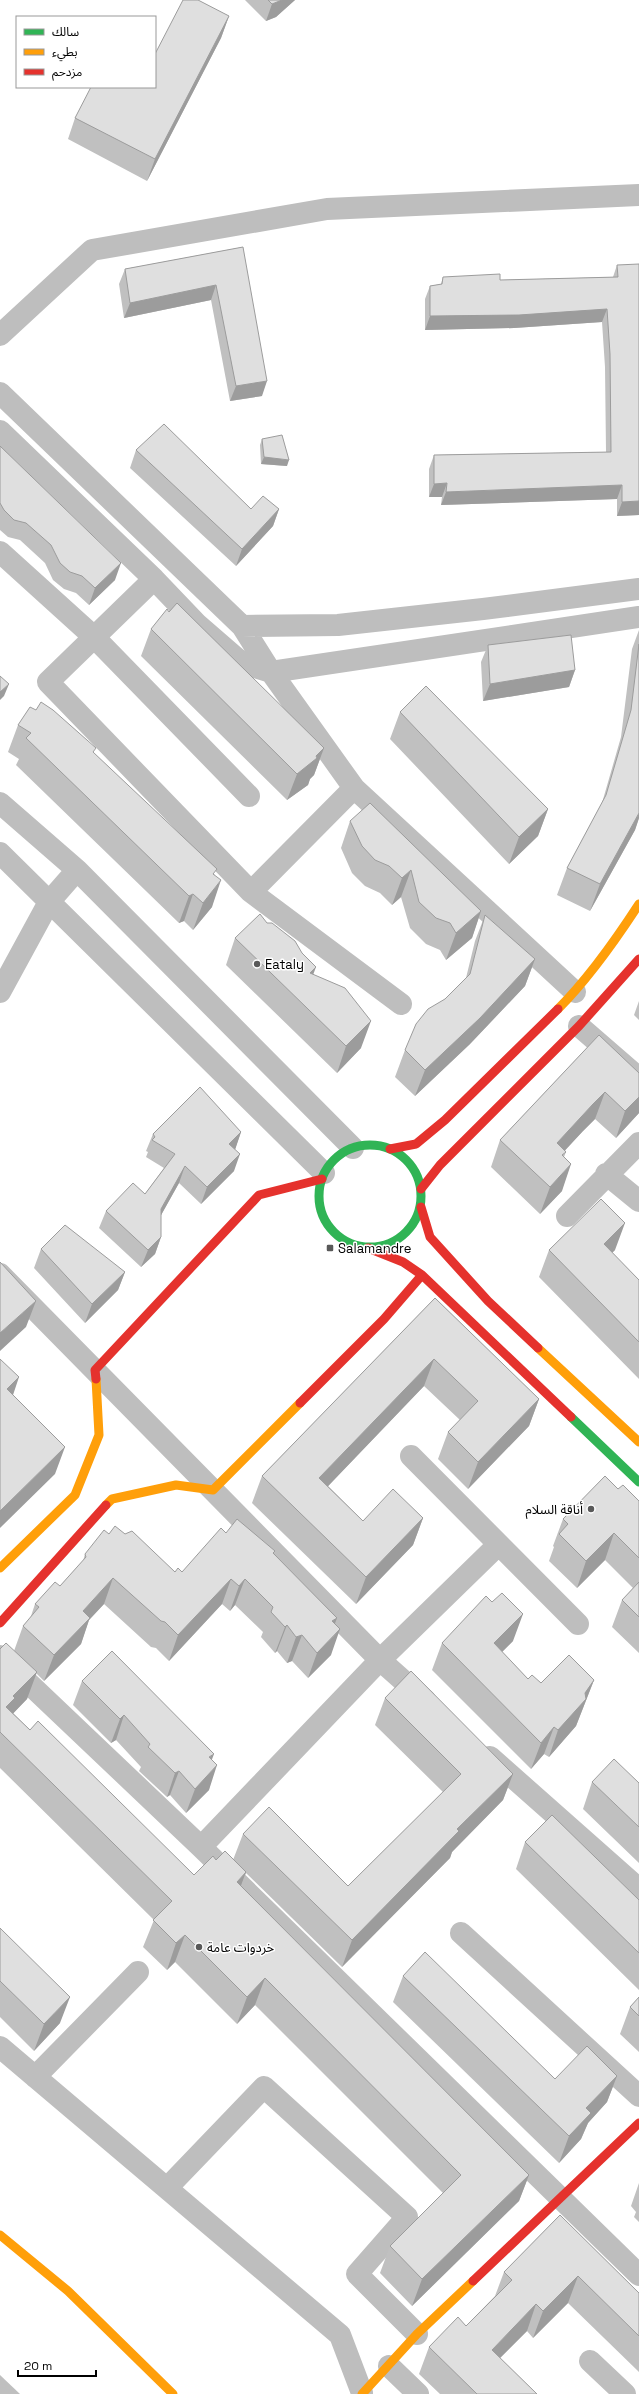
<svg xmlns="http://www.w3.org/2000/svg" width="639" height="2394" font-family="'Space Grotesk','Noto Sans Arabic',sans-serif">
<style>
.water{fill:#bfbfbf}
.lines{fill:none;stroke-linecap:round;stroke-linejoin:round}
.street{stroke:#bebebe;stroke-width:22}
.fast{stroke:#30b455;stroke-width:9}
.slow{stroke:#ff9f0a;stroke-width:9}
.jam{stroke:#e5322d;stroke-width:9}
.wall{fill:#c0c0c0}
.shaded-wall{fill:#9c9c9c}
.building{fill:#dfdfdf;stroke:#9c9c9c}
.poi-dot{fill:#595959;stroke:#fff;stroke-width:1.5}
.labels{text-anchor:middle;stroke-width:3;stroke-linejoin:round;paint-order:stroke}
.poi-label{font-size:13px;fill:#000;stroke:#fff;text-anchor:start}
</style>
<rect width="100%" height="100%" fill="#fff"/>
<!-- water -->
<path class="water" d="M 0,2375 L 20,2394 L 0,2394 Z"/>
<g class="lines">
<!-- street -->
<path class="street" d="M 0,335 L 92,250 L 327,209 L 639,195
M 0,393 L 242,626 L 271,672 L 354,788 L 575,992
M 0,431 L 154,579 L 197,624 L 242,663 L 271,672 L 639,617
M 0,552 L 94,637 L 249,796
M 154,579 L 48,682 L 251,892 L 401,1004
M 242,626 L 338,625 L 483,609 L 639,589
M 0,803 L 77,870 L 353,1148
M 0,853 L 324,1173
M 251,892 L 354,788
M 0,992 L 49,902 L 77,870
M 579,1026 L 639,1078
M 606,1174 L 639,1201
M 567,1216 L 639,1143
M 0,1274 L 380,1660 L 425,1700
M 411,1456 L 578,1624
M 0,1656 L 201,1847 L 639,2275
M 490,1757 L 639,1889
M 201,1847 L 380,1660 L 498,1545
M 461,1933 L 639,2096
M 0,2047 L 340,2335 L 362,2393
M 35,2077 L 138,1972
M 167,2188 L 264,2087 L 407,2217 L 357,2274 L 417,2334
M 590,2361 L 625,2394
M 389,2366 L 418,2394"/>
<!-- fast -->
<path class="fast" d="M319 1196a51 51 0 1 1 102 0a51 51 0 1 1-102 0Z
M 571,1417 L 639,1482"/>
<!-- slow -->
<path class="slow" d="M 558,1009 C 589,978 615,941 639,904
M 538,1348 L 639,1442
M 106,1505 L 112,1499 L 176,1485 L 213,1490 L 300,1403
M 0,1568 L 75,1495 L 99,1435 L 96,1379
M 0,2235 L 68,2291 L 173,2394
M 362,2394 L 417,2334 L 473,2281"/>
<!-- jam -->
<path class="jam" d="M 390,1149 L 416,1144 L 445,1120 L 558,1009
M 421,1189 L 440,1165 L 579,1026 L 639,959
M 421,1207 L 430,1237 L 488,1301 L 538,1348
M 368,1248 L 403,1262 L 422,1275 L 571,1417
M 96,1379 L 95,1370 L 259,1195 L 322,1179
M 300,1403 L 384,1319 L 422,1275
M 0,1623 L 106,1505
M 473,2281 L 639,2123"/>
</g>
<!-- wall -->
<path class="wall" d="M 245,0 L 295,0 L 276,17 L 266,21 Z
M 229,16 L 221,38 L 147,181 L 68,139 L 75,118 L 155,87 Z
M 243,247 L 262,396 L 230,401 L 211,300 L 124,318 L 119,284 L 125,269 Z
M 617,265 L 639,515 L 617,516 L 617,499 L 441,505 L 442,497 L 429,497 L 429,469 L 434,455 L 606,452 L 605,367 L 602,322 L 514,328 L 425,330 L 425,299 L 430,286 L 441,284 L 443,277 L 500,280 L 613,277 Z
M 262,439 L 287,466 L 261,464 L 260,445 Z
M 0,446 L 115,580 L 89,605 L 76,593 L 64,589 L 53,580 L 45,563 L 20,540 L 8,537 L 0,530 Z
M 136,450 L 251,509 L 279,509 L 273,526 L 236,566 L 130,468 Z
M 151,629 L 324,748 L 314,775 L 310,779 L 308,785 L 287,800 L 141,656 Z
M 639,630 L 639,818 L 635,830 L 590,911 L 557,895 L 567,868 L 602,803 L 621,737 L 632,649 Z
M 488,645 L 575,670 L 569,687 L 483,701 L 481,662 Z
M 400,712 L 548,809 L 538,836 L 509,864 L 390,739 Z
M 18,725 L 94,753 L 215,875 L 212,907 L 193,930 L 184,921 L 179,923 L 16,765 L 19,759 L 8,752 Z
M 350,821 L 481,911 L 472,938 L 446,960 L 440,950 L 426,944 L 410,928 L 401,897 L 392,905 L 380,893 L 365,886 L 352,873 L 341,848 Z
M 485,915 L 535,959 L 525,986 L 470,1044 L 415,1096 L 395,1077 L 405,1050 L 445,999 L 466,978 L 475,941 Z
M 235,938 L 313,974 L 361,1048 L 337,1073 L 226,965 Z
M 639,1001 L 639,1020 L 634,1015 Z
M 599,1035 L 639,1113 L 616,1138 L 595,1119 L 583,1131 L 565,1150 L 566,1152 L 564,1157 L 562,1191 L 540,1214 L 491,1167 L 500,1140 Z
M 241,1132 L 235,1149 L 234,1171 L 201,1204 L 179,1183 L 161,1215 L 161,1237 L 155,1254 L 141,1267 L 99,1228 L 106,1211 L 145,1194 L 164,1168 L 146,1157 L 148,1152 L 146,1151 L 153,1134 Z
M 41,1249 L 125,1272 L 118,1290 L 85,1323 L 34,1268 Z
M 549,1250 L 615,1250 L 612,1253 L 639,1280 L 639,1379 L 539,1277 Z
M 435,1298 L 539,1399 L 529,1426 L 468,1489 L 438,1459 L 448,1432 L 460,1420 L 424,1386 L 328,1486 L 363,1521 L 423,1518 L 413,1545 L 356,1604 L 252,1503 L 262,1476 Z
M 618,1489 L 639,1501 L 639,1653 L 612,1627 L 622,1600 L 633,1588 L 605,1560 L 577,1588 L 549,1561 L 554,1547 L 553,1546 L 563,1519 Z
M 226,1533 L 275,1551 L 274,1554 L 337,1618 L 334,1624 L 331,1655 L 308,1678 L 292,1661 L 287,1663 L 277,1651 L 275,1653 L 261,1637 L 263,1632 L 235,1605 L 230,1611 L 222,1604 L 169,1661 L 156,1648 L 151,1647 L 104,1604 L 89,1620 L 81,1644 L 44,1681 L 36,1673 L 27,1699 L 13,1713 L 30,1730 L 194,1875 L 216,1860 L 233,1860 L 243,1834 L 348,1886 L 443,1792 L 375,1725 L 385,1698 L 513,1774 L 503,1800 L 452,1852 L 450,1858 L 342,1967 L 246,1873 L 241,1886 L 529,2175 L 519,2201 L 412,2306 L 380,2273 L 390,2246 L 443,2193 L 255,2005 L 237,2024 L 175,1962 L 167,1970 L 143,1947 L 154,1920 L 0,1768 L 0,1649 L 14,1651 L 23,1626 L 30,1619 L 35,1604 L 60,1586 L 83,1561 L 85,1554 L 109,1534 L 175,1572 L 182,1572 Z
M 513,1641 L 502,1652 L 528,1679 L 541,1683 L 594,1680 L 576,1726 L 549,1757 L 544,1754 L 531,1769 L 432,1670 L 442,1643 Z
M 82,1681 L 212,1760 L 209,1790 L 186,1813 L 170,1795 L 167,1797 L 139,1771 L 141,1767 L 116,1740 L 111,1743 L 73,1705 Z
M 592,1782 L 639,1783 L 639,1863 L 583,1809 Z
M 525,1842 L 639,1900 L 639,1990 L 516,1869 Z
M 0,1928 L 60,2023 L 34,2051 L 0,2017 Z
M 403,1976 L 555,2079 L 617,2076 L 607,2102 L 588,2123 L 581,2139 L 559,2163 L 393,2002 Z
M 639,1997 L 639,2052 L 620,2034 L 630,2007 Z
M 639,2183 L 639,2222 L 634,2217 L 636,2212 L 631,2206 Z
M 560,2215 L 639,2293 L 639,2372 L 568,2303 L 533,2338 L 527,2331 L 500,2358 L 537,2394 L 440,2394 L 419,2374 L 429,2347 L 466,2326 L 495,2296 L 504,2272 Z"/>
<!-- shaded-wall -->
<path class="shaded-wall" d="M 282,0 L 295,0 L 276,17 L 266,21 L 272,4 Z
M 229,16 L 221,38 L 147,181 L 155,159 Z
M 216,285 L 211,300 L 124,318 L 130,303 Z
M 607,309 L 602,322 L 514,328 L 425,330 L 430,316 Z
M 267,381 L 262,396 L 230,401 L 236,386 Z
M 264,457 L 289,460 L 287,466 L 261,464 Z
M 447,483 L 442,497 L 429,497 L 434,484 Z
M 622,485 L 617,499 L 441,505 L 446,492 Z
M 639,501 L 639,515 L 617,516 L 622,502 Z
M 279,509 L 273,526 L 236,566 L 242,549 Z
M 121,563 L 115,580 L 89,605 L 95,588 Z
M 575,670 L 569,687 L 483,701 L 490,684 Z
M 9,684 L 4,696 L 0,700 L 0,692 Z
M 324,748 L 314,775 L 310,779 L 308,785 L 287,800 L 297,774 L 316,756 Z
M 548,809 L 538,836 L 509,864 L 519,837 Z
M 639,813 L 639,818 L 635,830 L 590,911 L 600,884 Z
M 411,870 L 401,897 L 392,905 L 402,878 Z
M 221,880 L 212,907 L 193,930 L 203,903 Z
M 193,894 L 184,921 L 179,923 L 189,896 Z
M 481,911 L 472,938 L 446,960 L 456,933 Z
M 535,959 L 525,986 L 470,1044 L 415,1096 L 425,1070 Z
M 316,967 L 306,994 L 310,973 Z
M 371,1021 L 361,1048 L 337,1073 L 346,1046 Z
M 605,1092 L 595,1119 L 583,1131 L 547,1170 L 557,1143 L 593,1104 Z
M 639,1097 L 639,1113 L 616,1138 L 625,1111 Z
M 241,1132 L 235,1150 L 229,1144 Z
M 240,1154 L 234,1171 L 201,1204 L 207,1187 Z
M 571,1164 L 562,1191 L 540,1214 L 550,1187 Z
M 185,1166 L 179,1183 L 155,1226 L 161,1209 Z
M 625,1223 L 615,1250 L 594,1270 L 604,1244 Z
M 161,1237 L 155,1254 L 141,1267 L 148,1250 Z
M 125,1272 L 118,1290 L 85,1323 L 92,1304 Z
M 36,1301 L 26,1327 L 0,1351 L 0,1333 Z
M 434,1359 L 424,1386 L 310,1505 L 319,1478 Z
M 19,1377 L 10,1404 L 7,1389 Z
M 539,1399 L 529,1426 L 468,1489 L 478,1462 Z
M 65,1447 L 55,1474 L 0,1528 L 0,1511 Z
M 423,1518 L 413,1545 L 356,1604 L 366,1577 Z
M 614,1533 L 605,1560 L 577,1588 L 586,1561 Z
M 113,1578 L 104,1604 L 89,1620 L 81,1644 L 44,1681 L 54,1655 L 83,1611 Z
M 231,1579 L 222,1604 L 169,1661 L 178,1635 Z
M 245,1579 L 235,1605 L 230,1611 L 239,1586 Z
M 523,1614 L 513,1641 L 484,1670 L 494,1643 Z
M 337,1618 L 328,1642 L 340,1629 L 331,1655 L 308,1678 L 317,1653 L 332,1621 Z
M 287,1625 L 277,1651 L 275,1653 L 285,1627 Z
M 302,1635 L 292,1661 L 287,1663 L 296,1637 Z
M 37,1672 L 27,1699 L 7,1720 L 6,1707 L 13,1696 Z
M 594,1680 L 576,1726 L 549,1757 L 558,1730 Z
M 124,1715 L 116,1740 L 111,1743 L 120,1719 Z
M 554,1727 L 544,1754 L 531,1769 L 541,1743 Z
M 214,1754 L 205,1778 L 217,1765 L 209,1790 L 186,1813 L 195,1789 L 209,1757 Z
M 179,1771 L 170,1795 L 167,1797 L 175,1773 Z
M 513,1774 L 503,1800 L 452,1852 L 450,1858 L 342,1967 L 352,1940 L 457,1829 Z
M 246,1872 L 236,1899 L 237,1882 Z
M 185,1935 L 175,1962 L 167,1970 L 176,1943 Z
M 265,1978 L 255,2005 L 237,2024 L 247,1997 Z
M 70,1997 L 60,2023 L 34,2051 L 44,2024 Z
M 617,2076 L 607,2102 L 588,2123 L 581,2139 L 559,2163 L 569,2136 L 586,2108 Z
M 529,2175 L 519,2201 L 412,2306 L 422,2279 Z
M 578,2276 L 568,2303 L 533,2338 L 543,2311 Z
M 536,2304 L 527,2331 L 482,2376 L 492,2350 Z"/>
<!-- building -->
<path class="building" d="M 183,0 L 198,0 L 229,16 L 155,159 L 75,118 L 91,87 L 155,87 L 155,54 Z
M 268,0 L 282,0 L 272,4 Z
M 243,247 L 267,381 L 236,386 L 216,285 L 130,303 L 125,269 Z
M 639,264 L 639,501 L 622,502 L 622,485 L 446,492 L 447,483 L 434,484 L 434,455 L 611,452 L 610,354 L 607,309 L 519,315 L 430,316 L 430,286 L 442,284 L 443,277 L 500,274 L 500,280 L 618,277 L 617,265 Z
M 164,424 L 251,509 L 263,496 L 279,509 L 242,549 L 136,450 Z
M 282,435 L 289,460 L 264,457 L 262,439 Z
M 0,446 L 121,563 L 95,588 L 82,576 L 70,572 L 60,563 L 51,545 L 26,523 L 14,520 L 4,510 L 0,503 Z
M 177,603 L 324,748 L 316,756 L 317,758 L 297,774 L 151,629 L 167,609 L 169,612 Z
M 571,635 L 575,670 L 490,684 L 488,645 Z
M 639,644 L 639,813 L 600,884 L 567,868 L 606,795 L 631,710 Z
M 0,676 L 9,684 L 0,692 Z
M 426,686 L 548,809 L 519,837 L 400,712 Z
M 41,702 L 53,710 L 96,748 L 93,752 L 217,869 L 213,874 L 221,880 L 203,903 L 193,894 L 189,896 L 26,738 L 31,733 L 18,725 L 30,707 L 36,710 Z
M 370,803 L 481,911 L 456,933 L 450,923 L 436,918 L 419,902 L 411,870 L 402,878 L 389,866 L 375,860 L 362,846 L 350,821 Z
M 260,914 L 267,923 L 272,923 L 295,941 L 302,953 L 316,967 L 310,973 L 345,988 L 371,1021 L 346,1046 L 235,938 Z
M 485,915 L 535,959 L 480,1018 L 425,1070 L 405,1050 L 416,1024 L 428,1009 L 445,999 L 470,974 Z
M 599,1035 L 639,1073 L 639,1097 L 625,1111 L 605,1092 L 593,1104 L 557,1143 L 566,1152 L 562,1155 L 571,1164 L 550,1187 L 500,1140 Z
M 200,1087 L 241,1132 L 229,1144 L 240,1154 L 207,1187 L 185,1166 L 161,1209 L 161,1237 L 148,1250 L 106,1211 L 133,1183 L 145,1194 L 175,1154 L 152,1140 L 155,1137 L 153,1134 Z
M 601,1199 L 625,1223 L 604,1244 L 639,1280 L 639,1342 L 549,1250 Z
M 65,1225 L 125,1272 L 92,1304 L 41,1249 Z
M 0,1262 L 36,1301 L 0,1333 Z
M 435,1298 L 539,1399 L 478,1462 L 448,1432 L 478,1401 L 434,1359 L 319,1478 L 363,1521 L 393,1489 L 423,1518 L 366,1577 L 262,1476 Z
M 0,1359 L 19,1377 L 7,1389 L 65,1447 L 0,1511 Z
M 605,1476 L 618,1489 L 623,1485 L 639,1501 L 639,1558 L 614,1533 L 586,1561 L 559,1534 L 568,1524 L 563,1519 Z
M 237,1519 L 275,1551 L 273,1553 L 337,1618 L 332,1621 L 340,1629 L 317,1653 L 302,1635 L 296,1637 L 287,1625 L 285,1627 L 271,1612 L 273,1607 L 245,1579 L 239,1586 L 231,1579 L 178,1635 L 165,1622 L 161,1621 L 113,1578 L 83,1611 L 90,1618 L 54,1655 L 23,1626 L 39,1607 L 35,1604 L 55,1582 L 60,1586 L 86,1557 L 85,1554 L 104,1530 L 109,1534 L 115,1526 L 125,1534 L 132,1531 L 175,1572 L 178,1568 L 182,1572 L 221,1528 L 226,1533 Z
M 639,1582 L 639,1617 L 622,1600 Z
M 502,1593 L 523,1614 L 494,1643 L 528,1679 L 532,1675 L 541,1683 L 569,1655 L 594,1680 L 585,1693 L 586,1699 L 558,1730 L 554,1727 L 541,1743 L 442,1643 L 486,1596 L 492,1602 Z
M 6,1643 L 37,1672 L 13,1696 L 15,1698 L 6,1707 L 30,1730 L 38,1721 L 194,1875 L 213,1856 L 216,1860 L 225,1851 L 246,1872 L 237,1882 L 529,2175 L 422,2279 L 390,2246 L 461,2175 L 265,1978 L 247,1997 L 185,1935 L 176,1943 L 153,1920 L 172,1901 L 0,1732 L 0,1649 Z
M 112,1651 L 214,1754 L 209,1757 L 217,1765 L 195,1789 L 179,1771 L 175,1773 L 148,1747 L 150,1744 L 124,1715 L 120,1719 L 82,1681 Z
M 411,1671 L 513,1774 L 457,1829 L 459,1831 L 352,1940 L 243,1834 L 269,1807 L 348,1886 L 461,1774 L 385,1698 Z
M 614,1759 L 639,1783 L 639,1827 L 592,1782 Z
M 552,1815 L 639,1900 L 639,1953 L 525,1842 Z
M 0,1928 L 70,1997 L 44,2024 L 0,1981 Z
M 425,1952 L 555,2079 L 587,2046 L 617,2076 L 586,2108 L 591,2113 L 569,2136 L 403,1976 Z
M 639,1997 L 639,2016 L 630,2007 Z
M 560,2215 L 639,2293 L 639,2336 L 578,2276 L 543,2311 L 536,2304 L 492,2350 L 537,2394 L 477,2394 L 429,2347 L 458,2317 L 466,2326 L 512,2280 L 504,2272 Z"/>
<!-- markers -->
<g class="poi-dot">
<circle cx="257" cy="964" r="4"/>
<rect x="326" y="1244" width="8" height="8" rx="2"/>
<circle cx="591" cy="1509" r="4"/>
<circle cx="199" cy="1947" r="4"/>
</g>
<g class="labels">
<!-- poi labels -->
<g class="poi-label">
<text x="265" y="969">Eataly</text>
<text x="338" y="1253">Salamandre</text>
<text x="583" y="1514" text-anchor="end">أناقة السلام</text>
<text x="207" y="1952">خردوات عامة</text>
</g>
</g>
<!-- legend -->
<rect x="16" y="16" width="140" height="72" fill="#ffffff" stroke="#999999"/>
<rect x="24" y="29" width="20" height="6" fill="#30b455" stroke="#999999"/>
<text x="52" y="36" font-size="12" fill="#000000">سالك</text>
<rect x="24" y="49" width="20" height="6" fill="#ff9f0a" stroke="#999999"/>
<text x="52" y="56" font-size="12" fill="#000000">بطيء</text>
<rect x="24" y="69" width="20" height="6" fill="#e5322d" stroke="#999999"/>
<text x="52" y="76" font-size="12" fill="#000000">مزدحم</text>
<!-- scale -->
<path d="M18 2370v6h78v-6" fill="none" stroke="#000000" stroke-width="2"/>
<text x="24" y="2370" font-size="12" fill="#000000" stroke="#ffffff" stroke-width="3" paint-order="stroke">20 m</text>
</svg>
